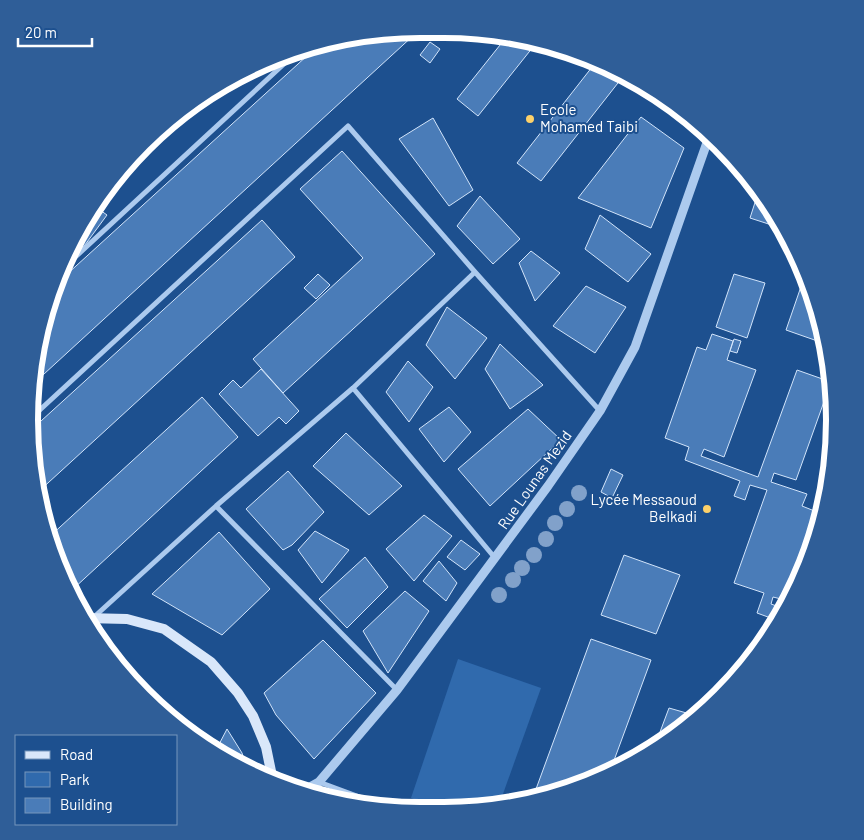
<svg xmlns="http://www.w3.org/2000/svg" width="864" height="840" font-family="Barlow,sans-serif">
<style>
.green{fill:#306aad}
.building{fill:#4a7cb8;stroke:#d2e4fa}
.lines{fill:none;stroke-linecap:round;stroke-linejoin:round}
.minor{stroke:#accaee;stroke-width:5}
.tertiary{stroke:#accaee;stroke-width:9}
.secondary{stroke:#d9e7fa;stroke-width:10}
.tree{fill:#81a1ca}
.poi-dot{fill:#fdd16a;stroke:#1d508f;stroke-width:2}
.labels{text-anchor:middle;stroke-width:4;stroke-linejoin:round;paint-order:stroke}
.poi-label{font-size:15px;fill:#fff;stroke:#1d508f;text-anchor:start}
.street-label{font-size:15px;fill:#fff;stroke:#1d508f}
.rim{fill:none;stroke:#fff;stroke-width:6}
</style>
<rect width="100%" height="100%" fill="#1d508f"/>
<!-- green -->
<path class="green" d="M 458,659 L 541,688 L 499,805 L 469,810 L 445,810 L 411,798 Z"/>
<!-- building -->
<path class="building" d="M 415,34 L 32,385 L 32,369 L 54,286 L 320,44 L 343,36 Z
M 508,35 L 537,42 L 478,116 L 457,99 Z
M 430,42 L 440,49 L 430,63 L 420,55 Z
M 596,62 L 625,74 L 541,181 L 517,163 Z
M 641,117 L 684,148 L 651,228 L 578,198 Z
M 433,118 L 473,190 L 449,206 L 399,139 Z
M 342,151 L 435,254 L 283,393 L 253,359 L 363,258 L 300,189 Z
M 759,190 L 784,229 L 750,218 Z
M 480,196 L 520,239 L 493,264 L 457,226 Z
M 93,205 L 107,215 L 79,253 L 71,248 Z
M 600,215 L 651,254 L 628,282 L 585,249 Z
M 262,220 L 295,257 L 37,493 L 30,445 L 30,431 Z
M 531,251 L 560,273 L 535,301 L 519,263 Z
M 318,274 L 330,285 L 316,299 L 304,288 Z
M 734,274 L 765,283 L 747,338 L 716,327 Z
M 805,275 L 822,319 L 826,344 L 786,330 Z
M 586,286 L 626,307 L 595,353 L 553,326 Z
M 447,307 L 487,338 L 455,379 L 426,345 Z
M 712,334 L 733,341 L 727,360 L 756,370 L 724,457 L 704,449 L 701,456 L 758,477 L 797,370 L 831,382 L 796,480 L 774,473 L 771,482 L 807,494 L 802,506 L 822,514 L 814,546 L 789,601 L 773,597 L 771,604 L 785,609 L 779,621 L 757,613 L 764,593 L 734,583 L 767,490 L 750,485 L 745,500 L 734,496 L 740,481 L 685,460 L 689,447 L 665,438 L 697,347 L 706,350 Z
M 734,339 L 741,341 L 737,353 L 730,351 Z
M 500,344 L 543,385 L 510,409 L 485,369 Z
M 408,361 L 433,387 L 409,422 L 386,392 Z
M 261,369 L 299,411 L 286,424 L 279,417 L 258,436 L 219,394 L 233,380 L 241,388 Z
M 202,397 L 238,437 L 72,590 L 65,582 L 48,538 Z
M 449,407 L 471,432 L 444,462 L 419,429 Z
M 528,409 L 561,440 L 490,506 L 458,469 Z
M 346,433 L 402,486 L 369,515 L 313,466 Z
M 611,469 L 623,475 L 612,498 L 601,492 Z
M 288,471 L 324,512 L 292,545 L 283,550 L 246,509 Z
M 424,515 L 452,536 L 414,581 L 386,549 Z
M 315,531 L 349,550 L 322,583 L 298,550 Z
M 219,532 L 270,589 L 222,635 L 152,594 Z
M 461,540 L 480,554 L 465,570 L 447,557 Z
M 624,555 L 680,575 L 656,634 L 601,615 Z
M 365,557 L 388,587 L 347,628 L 319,599 Z
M 439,561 L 457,583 L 446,601 L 423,581 Z
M 405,591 L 429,611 L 388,673 L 363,631 Z
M 591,639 L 651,660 L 609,774 L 545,798 L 532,800 Z
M 323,640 L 376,693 L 314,759 L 276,715 L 264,693 Z
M 669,708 L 697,716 L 682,731 L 654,748 Z
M 227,729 L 242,753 L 247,769 L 225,759 L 215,752 Z"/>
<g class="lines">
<!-- minor -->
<path class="minor" d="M 58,273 L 299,50
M 353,388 L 495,558
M 30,419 L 348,126 L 475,272 L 600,411
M 216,506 L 397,690
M 94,617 L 216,506 L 353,388 L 475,272
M 319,782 L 392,809"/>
<!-- tertiary -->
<path class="tertiary" d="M 301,792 L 319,782 L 397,690 L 548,486 L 600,411 L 635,347 L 710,134"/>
<!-- secondary -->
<path class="secondary" d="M 85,618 L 127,619 L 164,629 L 211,662 L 238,693 L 253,716 L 266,747 L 273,781"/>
</g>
<!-- trees -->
<g class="tree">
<circle cx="579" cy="493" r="8"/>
<circle cx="567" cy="509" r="8"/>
<circle cx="555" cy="523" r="8"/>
<circle cx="546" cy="539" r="8"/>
<circle cx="534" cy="555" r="8"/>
<circle cx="522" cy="568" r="8"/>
<circle cx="513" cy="580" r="8"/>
<circle cx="499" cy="595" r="8"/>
</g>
<!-- markers -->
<g class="poi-dot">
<circle cx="530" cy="119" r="5"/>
<circle cx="707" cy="509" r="5"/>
</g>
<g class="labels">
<!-- poi labels -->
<g class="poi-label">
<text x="540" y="115">Ecole<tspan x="540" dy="17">Mohamed Taibi</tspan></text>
<text x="697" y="505" text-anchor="end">Lycée Messaoud<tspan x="697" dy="17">Belkadi</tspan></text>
</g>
<!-- street labels -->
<g class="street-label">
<text transform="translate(535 480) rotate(-55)" y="5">Rue Lounas Mezid</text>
</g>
</g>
<!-- crop -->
<path d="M0 0H864V840H0ZM420 38H444A382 382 0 0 1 826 420V420A382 382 0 0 1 444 802H420A382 382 0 0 1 38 420V420A382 382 0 0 1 420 38Z" fill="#2f5e98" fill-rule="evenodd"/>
<path class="rim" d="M420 38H444A382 382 0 0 1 826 420V420A382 382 0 0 1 444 802H420A382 382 0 0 1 38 420V420A382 382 0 0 1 420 38Z"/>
<!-- legend -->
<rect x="15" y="735" width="162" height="90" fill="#1d508f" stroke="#7796bc"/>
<rect x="25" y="751" width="25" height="8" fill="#d9e7fa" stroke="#7796bc"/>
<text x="60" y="760" font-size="15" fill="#ffffff">Road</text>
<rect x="25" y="772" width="25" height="15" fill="#306aad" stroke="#7796bc"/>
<text x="60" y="785" font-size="15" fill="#ffffff">Park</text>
<rect x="25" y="798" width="25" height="15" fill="#4a7cb8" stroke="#7796bc"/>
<text x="60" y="810" font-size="15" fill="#ffffff">Building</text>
<!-- scale -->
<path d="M18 38v8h74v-8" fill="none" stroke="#ffffff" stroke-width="2.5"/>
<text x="25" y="38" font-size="15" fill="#ffffff" stroke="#1d508f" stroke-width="4" paint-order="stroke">20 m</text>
</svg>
